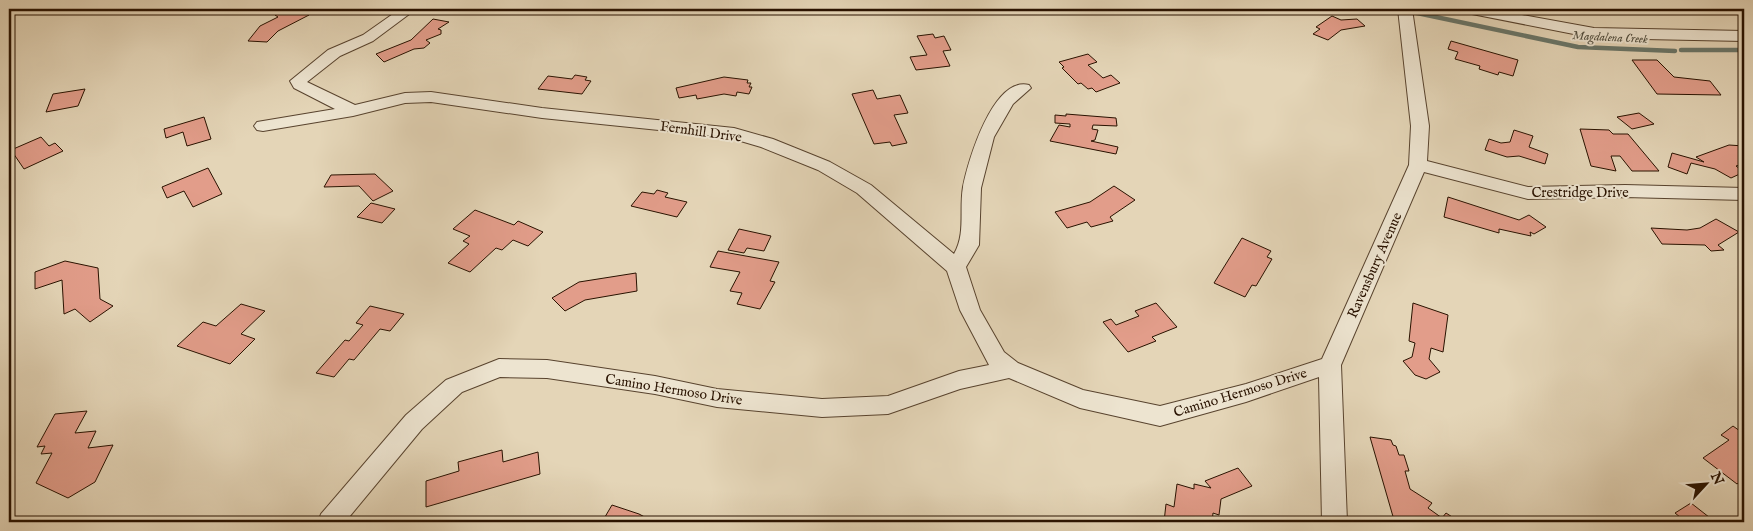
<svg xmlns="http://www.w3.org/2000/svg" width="1753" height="531" font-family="'IM FELL English',serif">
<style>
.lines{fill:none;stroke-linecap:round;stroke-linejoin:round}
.stream{stroke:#6a7669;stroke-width:4.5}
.building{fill:#e29d8a;stroke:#291200}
.street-casing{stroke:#58432e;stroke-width:2}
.street{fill:#ede4d0;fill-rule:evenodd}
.labels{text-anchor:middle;stroke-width:4;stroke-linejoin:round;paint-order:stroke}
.far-water-label{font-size:12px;font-style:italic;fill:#4f4c3d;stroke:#ede4d0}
.street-label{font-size:14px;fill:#291200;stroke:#ede4d0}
</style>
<rect width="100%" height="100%" fill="#e4d5b7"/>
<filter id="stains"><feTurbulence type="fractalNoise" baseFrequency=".004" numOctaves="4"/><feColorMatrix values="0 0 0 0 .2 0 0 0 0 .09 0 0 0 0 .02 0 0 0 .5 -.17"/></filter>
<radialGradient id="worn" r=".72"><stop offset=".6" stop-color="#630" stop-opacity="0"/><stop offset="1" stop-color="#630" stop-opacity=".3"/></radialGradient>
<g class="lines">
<!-- stream -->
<path class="stream" d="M 1398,9 L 1578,47 L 1675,51
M 1681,50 L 1744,50"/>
</g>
<!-- building -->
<path class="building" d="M 289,9 L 294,9 L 309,15 L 278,31 L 267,42 L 248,41 L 260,26 L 278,17 L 275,15 Z
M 1332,16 L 1341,20 L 1357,19 L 1365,26 L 1341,30 L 1328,40 L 1313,34 L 1320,29 L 1316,27 Z
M 433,19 L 449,22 L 438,29 L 441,30 L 441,34 L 426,40 L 430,43 L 424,48 L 414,49 L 384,62 L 376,54 L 411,40 Z
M 933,34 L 935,38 L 944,36 L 951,50 L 943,51 L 950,66 L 916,70 L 910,57 L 927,55 L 917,36 Z
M 1451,41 L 1518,60 L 1513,76 L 1499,72 L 1498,75 L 1479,69 L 1480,66 L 1455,59 L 1458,52 L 1448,49 Z
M 1088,54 L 1097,62 L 1088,65 L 1103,78 L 1111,75 L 1120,83 L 1096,92 L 1092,88 L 1088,89 L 1081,83 L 1078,84 L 1062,68 L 1064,67 L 1059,62 Z
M 1632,60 L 1657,60 L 1674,77 L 1710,81 L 1721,95 L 1657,94 Z
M 575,75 L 587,77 L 585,80 L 591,81 L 582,94 L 538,89 L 548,76 L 572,79 Z
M 724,77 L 748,80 L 747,83 L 751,83 L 749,87 L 752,87 L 749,94 L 737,92 L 736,96 L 724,94 L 697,99 L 696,95 L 679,98 L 676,88 Z
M 85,89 L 78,106 L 46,112 L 53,94 Z
M 873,90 L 877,99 L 900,95 L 908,113 L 894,115 L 907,143 L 892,146 L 890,142 L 874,144 L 852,94 Z
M 1639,113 L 1654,124 L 1632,129 L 1617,117 Z
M 1066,114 L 1116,118 L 1117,126 L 1093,125 L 1092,129 L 1098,130 L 1095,140 L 1091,141 L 1118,147 L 1116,154 L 1050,141 L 1059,125 L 1070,127 L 1070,124 L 1055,123 L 1055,115 L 1066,116 Z
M 204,117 L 211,139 L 187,146 L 183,132 L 166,138 L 164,129 Z
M 1580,129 L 1609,130 L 1613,134 L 1628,134 L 1659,171 L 1632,171 L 1620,156 L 1611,156 L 1616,171 L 1591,166 Z
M 1514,130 L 1533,136 L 1529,147 L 1548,154 L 1545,164 L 1519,156 L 1507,157 L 1485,150 L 1489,139 L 1501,143 L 1510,142 Z
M 41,137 L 49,146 L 55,143 L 63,151 L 24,169 L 11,150 Z
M 1729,145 L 1744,146 L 1744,164 L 1736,166 L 1744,172 L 1731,178 L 1715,169 L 1691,163 L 1687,174 L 1668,167 L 1672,153 L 1704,162 L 1696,157 Z
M 208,168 L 222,194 L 193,207 L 184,191 L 167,198 L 162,187 Z
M 375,174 L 393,191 L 373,201 L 359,186 L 324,187 L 331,175 Z
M 1114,186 L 1135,200 L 1110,217 L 1113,221 L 1091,227 L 1087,222 L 1067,228 L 1055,212 L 1090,202 Z
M 657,190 L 668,193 L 665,197 L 687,202 L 677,217 L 631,206 L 642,192 L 654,194 Z
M 1448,197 L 1519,220 L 1529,215 L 1546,227 L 1534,234 L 1530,232 L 1531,236 L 1499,229 L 1499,233 L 1444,217 Z
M 371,203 L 395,209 L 382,223 L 357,217 Z
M 475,210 L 514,225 L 518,221 L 543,232 L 528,246 L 513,240 L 502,250 L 496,248 L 470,272 L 448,263 L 469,244 L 463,241 L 470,236 L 453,229 Z
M 1716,219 L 1739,232 L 1718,245 L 1724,250 L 1711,251 L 1705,245 L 1662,244 L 1651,228 L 1687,230 L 1700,228 Z
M 739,229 L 771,236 L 764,251 L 747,248 L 744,253 L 728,250 Z
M 1242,238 L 1271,251 L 1267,257 L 1272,259 L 1256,286 L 1252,285 L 1245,297 L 1214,283 Z
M 718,251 L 779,262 L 770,281 L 775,282 L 760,309 L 737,304 L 742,293 L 730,291 L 740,272 L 710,267 Z
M 65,261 L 98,268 L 100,299 L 113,306 L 90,322 L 75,309 L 64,314 L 62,280 L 35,289 L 35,272 Z
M 636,273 L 637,291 L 585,300 L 565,311 L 552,298 L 579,282 Z
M 1156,303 L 1177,327 L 1152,337 L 1156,341 L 1128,352 L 1103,322 L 1111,319 L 1116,325 L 1139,316 L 1135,311 Z
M 1413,303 L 1448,315 L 1443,352 L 1431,348 L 1429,359 L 1440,372 L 1426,379 L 1415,375 L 1403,361 L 1412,357 L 1415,343 L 1409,341 Z
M 241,304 L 265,311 L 241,334 L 255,339 L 230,364 L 177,346 L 203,322 L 216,326 Z
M 370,306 L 404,314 L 390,331 L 380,329 L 354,360 L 349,359 L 334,377 L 316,373 L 345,340 L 349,341 L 363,325 L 356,323 Z
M 87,411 L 75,433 L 96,431 L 88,448 L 113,445 L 95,482 L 68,498 L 36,483 L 52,453 L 41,454 L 45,446 L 37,447 L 55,414 Z
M 1733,426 L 1744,434 L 1744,479 L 1737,484 L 1703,458 L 1729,440 L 1721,435 Z
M 1370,437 L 1391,440 L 1393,445 L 1396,446 L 1399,455 L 1404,455 L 1409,471 L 1405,471 L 1410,489 L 1432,503 L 1428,508 L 1442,518 L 1446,513 L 1460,522 L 1398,522 L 1394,520 Z
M 502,450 L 503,462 L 538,452 L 540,474 L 426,507 L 426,481 L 459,471 L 458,462 Z
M 1238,468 L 1252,486 L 1221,499 L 1219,515 L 1213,513 L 1212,522 L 1164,522 L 1166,504 L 1174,507 L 1177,484 L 1194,489 L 1194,484 L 1211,488 L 1205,481 Z
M 1691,503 L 1714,521 L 1686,522 L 1675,513 Z
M 612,505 L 639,514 L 654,522 L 602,522 Z"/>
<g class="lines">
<!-- street casing -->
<g class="street-casing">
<path id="street" d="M 400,9 L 416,9 L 373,41 L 340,56 L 307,82 L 355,105 L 405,93 L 431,92 L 542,108 L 734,128 L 773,139 L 830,162 L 871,185 L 954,254 C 966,234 959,209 963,187 C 968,161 993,76 1029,85 L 1031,88 L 1013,104 L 994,137 L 981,188 L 979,245 L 966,267 L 980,310 L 1004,352 L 1018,363 L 1083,390 L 1160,406 L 1246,384 L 1322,359 L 1409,165 L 1411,126 L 1398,9 L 1412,9 L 1429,126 L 1427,161 L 1528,187 L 1625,185 L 1744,188 L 1744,200 L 1625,197 L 1528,199 L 1424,172 L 1341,365 L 1347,522 L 1322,522 L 1319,377 L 1246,402 L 1160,426 L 1080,408 L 1009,378 L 960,389 L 888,414 L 822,417 L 717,407 L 655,394 L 547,378 L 500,377 L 462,392 L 422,429 L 345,522 L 318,522 L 321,514 L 406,415 L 446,380 L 499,359 L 547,360 L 655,376 L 717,389 L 822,399 L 888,396 L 959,371 L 989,365 L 960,310 L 947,271 L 857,193 L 818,170 L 761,147 L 727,137 L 542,118 L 431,102 L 405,103 L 353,116 L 263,131 L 257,130 L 254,126 L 257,122 L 335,109 L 294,88 L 290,81 L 328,50 L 363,35 Z
M 1460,9 L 1489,9 L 1594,28 L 1744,31 L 1744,41 L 1594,38 L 1467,13 L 1462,12 Z"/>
</g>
<!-- street -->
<use href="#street" class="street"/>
</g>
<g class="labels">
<!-- far-water labels -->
<g class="far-water-label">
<text transform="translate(1610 37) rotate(3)" y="4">Magdalena Creek</text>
</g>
<!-- street labels -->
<g class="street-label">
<text transform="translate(701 131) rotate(8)" y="5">Fernhill Drive</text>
<text x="1580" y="197">Crestridge Drive</text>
<text transform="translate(1374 265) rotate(-66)" y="5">Ravensbury Avenue</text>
<text transform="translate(674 389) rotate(9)" y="5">Camino Hermoso Drive</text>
<text transform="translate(1240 392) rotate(-17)" y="5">Camino Hermoso Drive</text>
</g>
</g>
<!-- margin -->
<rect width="1753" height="531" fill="none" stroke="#e4d5b7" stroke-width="30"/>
<rect x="10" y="10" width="1733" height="511" fill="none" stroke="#291200" stroke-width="2.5"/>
<rect x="15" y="15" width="1723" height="501" fill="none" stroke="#291200"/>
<!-- north arrow -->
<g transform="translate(1706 484) rotate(64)" stroke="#ede4d0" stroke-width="4" paint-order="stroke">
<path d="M0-4L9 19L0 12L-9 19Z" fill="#291200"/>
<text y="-8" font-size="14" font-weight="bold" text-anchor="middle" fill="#291200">N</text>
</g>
<rect width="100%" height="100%" filter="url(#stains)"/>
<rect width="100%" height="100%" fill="url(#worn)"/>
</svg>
